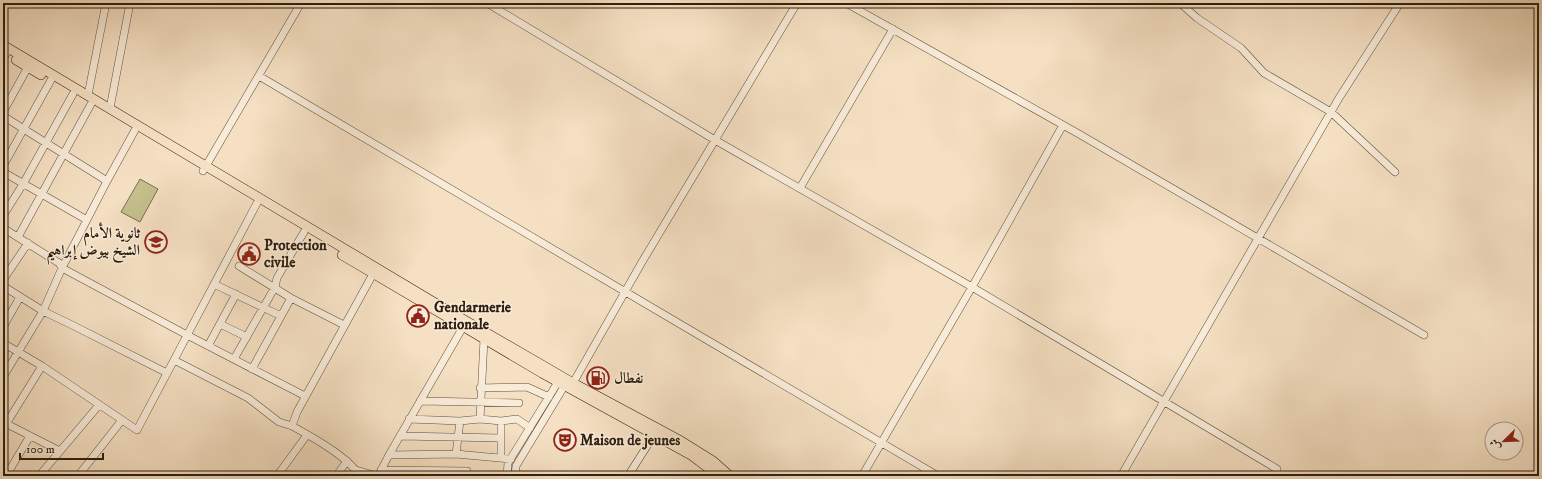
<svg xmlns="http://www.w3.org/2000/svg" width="1542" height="479" font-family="'IM FELL DW Pica',Amiri,serif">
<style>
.green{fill:#c4c08e;stroke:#7a6f4e}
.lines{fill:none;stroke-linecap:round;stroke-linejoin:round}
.minor-casing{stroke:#604e3b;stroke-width:8}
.major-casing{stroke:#2f1e0e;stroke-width:10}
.minor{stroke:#f8ebd8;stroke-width:7}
.major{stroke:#f5e0c3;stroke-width:9}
.labels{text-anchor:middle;stroke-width:3;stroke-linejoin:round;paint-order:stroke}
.poi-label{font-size:15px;font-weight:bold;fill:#2f1e0e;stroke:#f8ebd8;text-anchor:start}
</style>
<rect width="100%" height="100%" fill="#f5e0c3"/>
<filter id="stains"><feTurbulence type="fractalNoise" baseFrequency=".005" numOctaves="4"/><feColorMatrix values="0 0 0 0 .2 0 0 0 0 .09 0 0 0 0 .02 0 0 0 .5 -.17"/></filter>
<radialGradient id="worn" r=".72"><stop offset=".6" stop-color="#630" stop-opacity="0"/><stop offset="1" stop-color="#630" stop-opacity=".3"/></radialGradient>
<!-- green -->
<path class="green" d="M 140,179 L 158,189 L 140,222 L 121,212 Z"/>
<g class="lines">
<!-- minor casing -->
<g class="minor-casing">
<path id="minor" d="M 487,3 L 715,140 L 972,287 L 1277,469
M 846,3 L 1079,134 L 1424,335
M 1180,3 L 1197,18 L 1241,48 L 1264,73 L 1331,112 L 1395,172
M 3,60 L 6,54
M 259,76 L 938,476
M 88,95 L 106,3
M 110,108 L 130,3
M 3,112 L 28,67
M 3,116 L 107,181
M 3,166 L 51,80
M 203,171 L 301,3
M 3,172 L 87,220
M 800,188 L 893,29
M 3,216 L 23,184 L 73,94
M 3,228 L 59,263 L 62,268 L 187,335 L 305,396
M 18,237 L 91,104
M 239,266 L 291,298 L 344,325
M 3,280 L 28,243
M 214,284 L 281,316
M 3,286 L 43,311 L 74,326 L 167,373
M 220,324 L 247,337
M 3,327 L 20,297
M 3,343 L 42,366 L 137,430 L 257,203
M 208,346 L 236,294
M 234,359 L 275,287 L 277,278 L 304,232
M 174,360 L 248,398 L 279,422 L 292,426
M 252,369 L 291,298
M 3,377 L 43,311 L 62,268 L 107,181 L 135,130
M 573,383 L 642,262 L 797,3
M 480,388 L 527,387 L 549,397
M 420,401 L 519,403
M 409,419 L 460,421 L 480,419 L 501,421 L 517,419 L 530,428
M 480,419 L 484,339
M 501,421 L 501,458
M 3,422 L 60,451
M 3,429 L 42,366
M 400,436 L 501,438
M 456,454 L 460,421
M 389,455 L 456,454 L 511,459
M 356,470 L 377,476
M 381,470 L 467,471
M 6,476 L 30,436
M 39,476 L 99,405
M 78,476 L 122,420
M 277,476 L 307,435
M 336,476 L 347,461
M 359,476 C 351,458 310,436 292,426 L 297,412 L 373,274
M 378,476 L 389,455 L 463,327
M 507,476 L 508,463 L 558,382
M 515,476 L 516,466 L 565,385
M 628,476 L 654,435
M 862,476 L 972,287 L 1063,125
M 1121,476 L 1339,98 L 1400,3"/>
</g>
<!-- major casing -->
<g class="major-casing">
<path id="major" d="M 3,45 L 442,307 L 573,383 L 681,441 L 713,461 L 730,476
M 16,60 L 41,75
M 342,255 L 542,373 L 691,455 L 719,476"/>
</g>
<!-- minor -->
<use href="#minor" class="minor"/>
<!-- major -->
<use href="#major" class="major"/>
</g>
<!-- icons -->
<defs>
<g id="school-ring" transform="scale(1.15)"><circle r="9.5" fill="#f8ebd8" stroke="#8f2418" stroke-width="1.5"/><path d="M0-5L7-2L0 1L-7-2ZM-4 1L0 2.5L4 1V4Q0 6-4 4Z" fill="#8f2418"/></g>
<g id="civic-ring" transform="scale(1.15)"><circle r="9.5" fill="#f8ebd8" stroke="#8f2418" stroke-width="1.5"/><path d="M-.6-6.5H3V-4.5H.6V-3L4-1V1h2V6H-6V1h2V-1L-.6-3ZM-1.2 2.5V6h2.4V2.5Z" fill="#8f2418"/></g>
<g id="fuel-ring" transform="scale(1.15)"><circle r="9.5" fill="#f8ebd8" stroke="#8f2418" stroke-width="1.5"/><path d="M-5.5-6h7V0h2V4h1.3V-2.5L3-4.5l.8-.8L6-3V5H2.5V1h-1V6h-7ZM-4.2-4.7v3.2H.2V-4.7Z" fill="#8f2418"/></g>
<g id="theatre-ring" transform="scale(1.15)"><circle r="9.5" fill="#f8ebd8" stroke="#8f2418" stroke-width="1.5"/><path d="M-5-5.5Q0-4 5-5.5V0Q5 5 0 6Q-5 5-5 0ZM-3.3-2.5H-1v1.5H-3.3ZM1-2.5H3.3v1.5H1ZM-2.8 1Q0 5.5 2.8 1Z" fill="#8f2418"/></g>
</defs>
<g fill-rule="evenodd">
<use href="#school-ring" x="156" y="242"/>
<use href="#civic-ring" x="249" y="254"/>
<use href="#civic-ring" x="418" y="316"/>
<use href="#fuel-ring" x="598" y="378"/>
<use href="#theatre-ring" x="565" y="440"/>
</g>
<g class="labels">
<!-- poi labels -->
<g class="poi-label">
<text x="140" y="238" text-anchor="end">ثانوية الأمام<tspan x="140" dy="17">الشيخ بيوض إبراهيم</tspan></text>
<text x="264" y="250">Protection<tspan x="264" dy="17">civile</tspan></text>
<text x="434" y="312">Gendarmerie<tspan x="434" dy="17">nationale</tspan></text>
<text x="614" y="383">نفطال</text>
<text x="580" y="445">Maison de jeunes</text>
</g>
</g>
<!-- margin -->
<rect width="1542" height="479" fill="none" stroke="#f5e0c3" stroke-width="16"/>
<rect x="4" y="4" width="1534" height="471" fill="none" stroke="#2f1e0e" stroke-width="2"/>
<rect x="8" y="8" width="1526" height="463" fill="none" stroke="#2f1e0e"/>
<!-- north arrow -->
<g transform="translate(1504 441) rotate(247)"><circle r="19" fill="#f8ebd8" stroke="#a89987"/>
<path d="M0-3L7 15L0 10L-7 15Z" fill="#8f2418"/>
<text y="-6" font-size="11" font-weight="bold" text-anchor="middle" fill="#2f1e0e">ش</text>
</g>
<!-- scale -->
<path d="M20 453v6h83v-6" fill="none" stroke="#2f1e0e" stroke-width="2"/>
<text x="26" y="453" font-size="12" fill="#2f1e0e" stroke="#f8ebd8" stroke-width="3" paint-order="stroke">100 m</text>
<rect width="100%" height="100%" filter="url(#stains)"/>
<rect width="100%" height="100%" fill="url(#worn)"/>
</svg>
